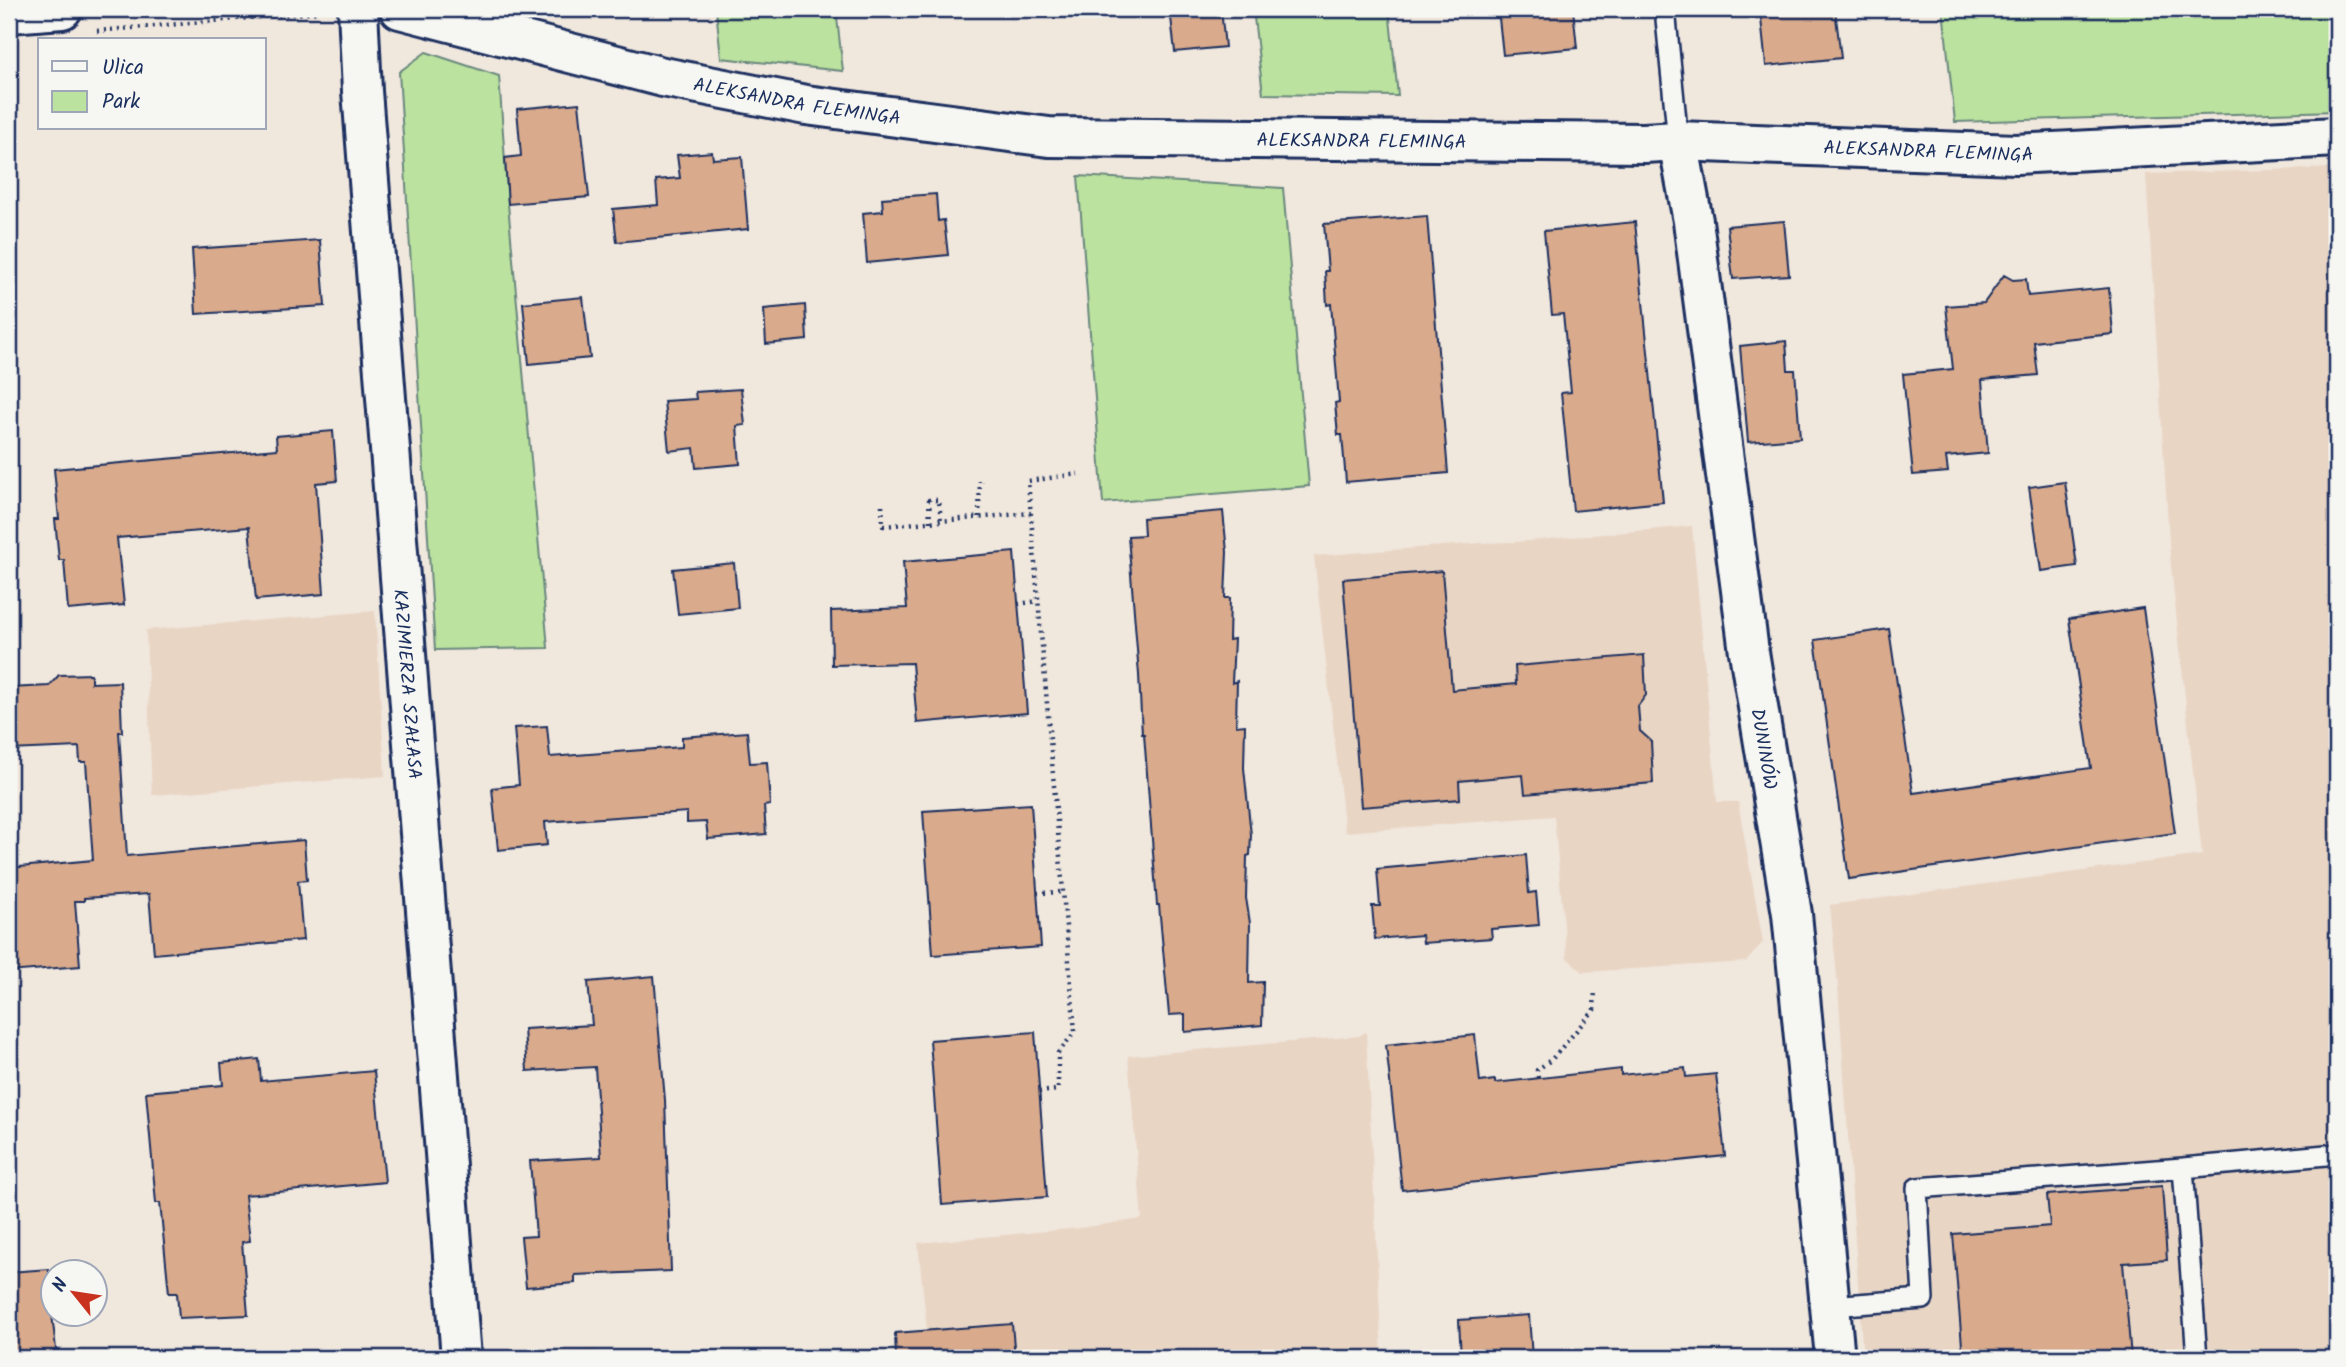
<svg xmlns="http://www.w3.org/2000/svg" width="2346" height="1367" font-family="Kalam,sans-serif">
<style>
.built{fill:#e9d5c4}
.green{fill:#bbe29e;stroke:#6b887e;stroke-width:2}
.building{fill:#d9aa8b;stroke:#1b2f5e;stroke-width:2}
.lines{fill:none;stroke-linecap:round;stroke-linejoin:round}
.lane-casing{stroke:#1b2f5e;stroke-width:24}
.street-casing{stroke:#1b2f5e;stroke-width:44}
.path{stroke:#1b2f5e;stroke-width:4.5;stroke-dasharray:2 5;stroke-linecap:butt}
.lane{stroke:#f6f6f2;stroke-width:19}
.street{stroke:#f6f6f2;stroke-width:38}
.labels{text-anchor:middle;stroke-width:5;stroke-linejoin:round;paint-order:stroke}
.street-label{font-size:19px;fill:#1b2f5e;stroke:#f6f6f2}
</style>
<rect width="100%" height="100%" fill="#f0e7dd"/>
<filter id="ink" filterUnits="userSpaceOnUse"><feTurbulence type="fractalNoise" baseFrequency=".0143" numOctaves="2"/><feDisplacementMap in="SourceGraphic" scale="14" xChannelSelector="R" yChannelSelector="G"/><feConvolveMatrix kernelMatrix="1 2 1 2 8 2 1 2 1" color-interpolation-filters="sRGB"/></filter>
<g filter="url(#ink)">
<!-- built -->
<path class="built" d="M 2337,168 L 2337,1348 L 2248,1358 L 1863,1358 L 1838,986 L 1830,905 L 2202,855 L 2170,556 L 2146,174 Z
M 1692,526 L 1717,802 L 1738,802 L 1763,942 L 1746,962 L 1583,972 L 1567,958 L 1554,816 L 1345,832 L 1314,556 L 1482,543 L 1516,542 Z
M 375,611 L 385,776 L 152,795 L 146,630 Z
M 1366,1032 L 1382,1358 L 930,1358 L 918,1243 L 1080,1228 L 1142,1219 L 1128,1056 L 1359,1036 Z
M 596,1349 L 597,1358 L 489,1358 L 489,1357 Z"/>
<!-- green -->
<path class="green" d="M 716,9 L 836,9 L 843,71 L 721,58 Z
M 1253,9 L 1389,9 L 1398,96 L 1263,94 Z
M 1943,9 L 2337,9 L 2337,111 L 1955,122 Z
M 426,52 L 499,76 L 508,204 L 548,648 L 435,650 L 399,72 Z
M 1078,176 L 1283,188 L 1309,486 L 1103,503 Z"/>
<!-- building -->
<path class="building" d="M 1170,9 L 1221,9 L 1225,47 L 1175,52 Z
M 1498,9 L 1573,9 L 1577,48 L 1503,55 Z
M 1760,9 L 1835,9 L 1841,58 L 1766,66 Z
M 579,103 L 589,197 L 508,204 L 505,158 L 521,156 L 517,109 Z
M 712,152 L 713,159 L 742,157 L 748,229 L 617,242 L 613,209 L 658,205 L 656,180 L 680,178 L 677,155 Z
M 936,194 L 938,221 L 944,220 L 948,255 L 867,263 L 863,213 L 883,211 L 882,198 Z
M 1427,216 L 1448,473 L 1346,482 L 1342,435 L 1338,435 L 1335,403 L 1339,402 L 1331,304 L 1327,305 L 1325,271 L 1328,271 L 1324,224 Z
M 1784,221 L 1789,275 L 1733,279 L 1727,226 Z
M 1635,222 L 1663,502 L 1573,511 L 1561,393 L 1571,392 L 1563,314 L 1552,315 L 1544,231 Z
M 320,240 L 325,306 L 196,314 L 192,249 Z
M 2004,275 L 2013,280 L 2026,279 L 2028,296 L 2109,288 L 2113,334 L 2034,342 L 2038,375 L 1982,380 L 1988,453 L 1946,457 L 1948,472 L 1913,475 L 1903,374 L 1953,369 L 1946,306 L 1984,303 Z
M 583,297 L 590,358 L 529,364 L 523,303 Z
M 805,305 L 807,340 L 766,344 L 764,309 Z
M 1786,341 L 1788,370 L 1795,370 L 1800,438 L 1748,442 L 1740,346 Z
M 741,389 L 745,425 L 737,426 L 740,464 L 696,468 L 694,448 L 669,451 L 664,401 L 696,399 L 695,392 Z
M 333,431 L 337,481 L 316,483 L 324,594 L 256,600 L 249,527 L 117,538 L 124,605 L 68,610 L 64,560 L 59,560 L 55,519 L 59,519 L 54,469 L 277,449 L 276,436 Z
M 2065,482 L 2077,566 L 2041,571 L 2029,487 Z
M 1223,511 L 1227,552 L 1225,598 L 1230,598 L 1229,640 L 1234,639 L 1232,683 L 1237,681 L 1236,726 L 1245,725 L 1244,768 L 1251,835 L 1250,855 L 1247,856 L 1246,898 L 1250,923 L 1249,983 L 1263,982 L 1262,1025 L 1185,1032 L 1185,1014 L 1169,1015 L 1159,905 L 1157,905 L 1144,734 L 1142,734 L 1139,675 L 1128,536 L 1144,535 L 1143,518 Z
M 1014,552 L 1027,713 L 917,723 L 912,663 L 832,665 L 831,611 L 907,608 L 903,562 Z
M 734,563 L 738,608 L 678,614 L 673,569 Z
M 1442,571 L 1452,690 L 1516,684 L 1515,666 L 1644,655 L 1646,695 L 1638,706 L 1640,731 L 1651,741 L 1653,783 L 1525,794 L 1523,775 L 1459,781 L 1460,799 L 1361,807 L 1343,579 Z
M 2143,608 L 2175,833 L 1849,879 L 1815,640 L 1889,629 L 1913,793 L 2091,768 L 2069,619 Z
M 91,674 L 91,683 L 120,682 L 122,732 L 119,732 L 127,856 L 304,840 L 307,880 L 298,881 L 303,940 L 154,954 L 149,894 L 84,898 L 84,901 L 75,901 L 80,966 L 9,972 L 9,868 L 93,860 L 86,762 L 80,762 L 79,747 L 9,750 L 9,688 L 49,686 L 59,675 Z
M 547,726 L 550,757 L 682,747 L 682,737 L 747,732 L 750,763 L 767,762 L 770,805 L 764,806 L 766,834 L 708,839 L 706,822 L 687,823 L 687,812 L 545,822 L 547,845 L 498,850 L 492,788 L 519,785 L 514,728 Z
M 1031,804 L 1041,947 L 933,955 L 923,811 Z
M 1526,855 L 1529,893 L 1536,892 L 1539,925 L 1491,929 L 1492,938 L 1423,943 L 1422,935 L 1375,939 L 1372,906 L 1380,906 L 1377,869 Z
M 654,976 L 665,1100 L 671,1271 L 575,1275 L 575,1283 L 526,1287 L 521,1237 L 536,1236 L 530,1161 L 601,1157 L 595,1067 L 527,1071 L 524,1029 L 592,1025 L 588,982 Z
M 1035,1032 L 1047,1197 L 942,1205 L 930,1040 Z
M 1475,1035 L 1480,1082 L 1495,1080 L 1495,1083 L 1621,1069 L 1621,1075 L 1685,1068 L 1686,1077 L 1716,1074 L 1725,1156 L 1402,1190 L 1386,1045 Z
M 259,1059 L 261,1081 L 374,1071 L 385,1182 L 245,1195 L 250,1241 L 242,1242 L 248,1315 L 179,1318 L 177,1293 L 169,1293 L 160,1203 L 156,1203 L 146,1092 L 223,1085 L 221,1063 Z
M 2162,1186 L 2167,1260 L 2123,1263 L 2131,1358 L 1963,1358 L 1953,1234 L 2050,1226 L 2047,1195 Z
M 49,1269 L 49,1277 L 52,1277 L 52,1314 L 57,1358 L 9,1358 L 9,1272 Z
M 1529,1315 L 1532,1358 L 1461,1358 L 1459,1320 Z
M 1012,1324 L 1015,1358 L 896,1358 L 895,1333 Z"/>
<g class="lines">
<!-- lane casing -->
<g class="lane-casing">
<path id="lane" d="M 1665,9 L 1678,141
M 2183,1168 L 2337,1154
M 1831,1306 L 1923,1299 L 1917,1188 L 2183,1168 L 2197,1358"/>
</g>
<!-- street casing -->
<g class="street-casing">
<g id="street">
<path id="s1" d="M 358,9 L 362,91 L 461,1358"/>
<path id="s2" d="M 400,9 L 663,77 L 806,105 L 1049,137 L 1644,143 L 1678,141 L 2016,154 L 2337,137"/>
<path d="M 9,13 L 62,9"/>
<path id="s3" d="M 1678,141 L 1693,221 L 1749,652 L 1792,914 L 1835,1358"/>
</g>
</g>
<!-- path -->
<path class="path" d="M 97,31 L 318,12
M 882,505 L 883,526 L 1031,513
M 979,517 L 980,481
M 930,522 L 929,500 L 939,500 L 941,521
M 1018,604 L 1038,601
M 1037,893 L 1063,892
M 1538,1078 L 1537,1070 L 1552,1059 L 1594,1010 L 1595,990
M 1039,1092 L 1058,1090 L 1058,1053 L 1075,1032 L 1028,481 L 1078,474"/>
<!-- lane -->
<use href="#lane" class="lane"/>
<!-- street -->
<use href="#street" class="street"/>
</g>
</g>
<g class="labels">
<!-- street labels -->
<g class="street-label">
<text dy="7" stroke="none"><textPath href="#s2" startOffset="408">ALEKSANDRA FLEMINGA</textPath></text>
<text dy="7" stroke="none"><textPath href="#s2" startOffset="975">ALEKSANDRA FLEMINGA</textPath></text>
<text dy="7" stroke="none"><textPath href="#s2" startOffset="1542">ALEKSANDRA FLEMINGA</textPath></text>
<text dy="7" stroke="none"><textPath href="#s1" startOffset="677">KAZIMIERZA SZAŁASA</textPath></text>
<text dy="7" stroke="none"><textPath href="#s3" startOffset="614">DUNINÓW</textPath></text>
</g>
</g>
<!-- margin -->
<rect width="2346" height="1367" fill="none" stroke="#f6f6f2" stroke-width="35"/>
<rect x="18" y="18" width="2311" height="1332" fill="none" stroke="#1b2f5e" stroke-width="2.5" filter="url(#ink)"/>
<!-- legend -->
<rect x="38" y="38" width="228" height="91" fill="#f6f6f2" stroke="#9ea6b7" stroke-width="2"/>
<rect x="52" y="61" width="35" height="10" fill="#f6f6f2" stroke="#9ea6b7" stroke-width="2"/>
<text x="102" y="74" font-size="21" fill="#1b2f5e">Ulica</text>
<rect x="52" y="91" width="35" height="21" fill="#bbe29e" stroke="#9ea6b7" stroke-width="2"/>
<text x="102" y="108" font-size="21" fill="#1b2f5e">Park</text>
<!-- north arrow -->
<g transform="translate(74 1293) rotate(300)"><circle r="33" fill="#f6f6f2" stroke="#9ea6b7" stroke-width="2"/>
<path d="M0-5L12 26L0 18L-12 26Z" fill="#c8321e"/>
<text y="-10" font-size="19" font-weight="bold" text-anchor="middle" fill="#1b2f5e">N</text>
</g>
</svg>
